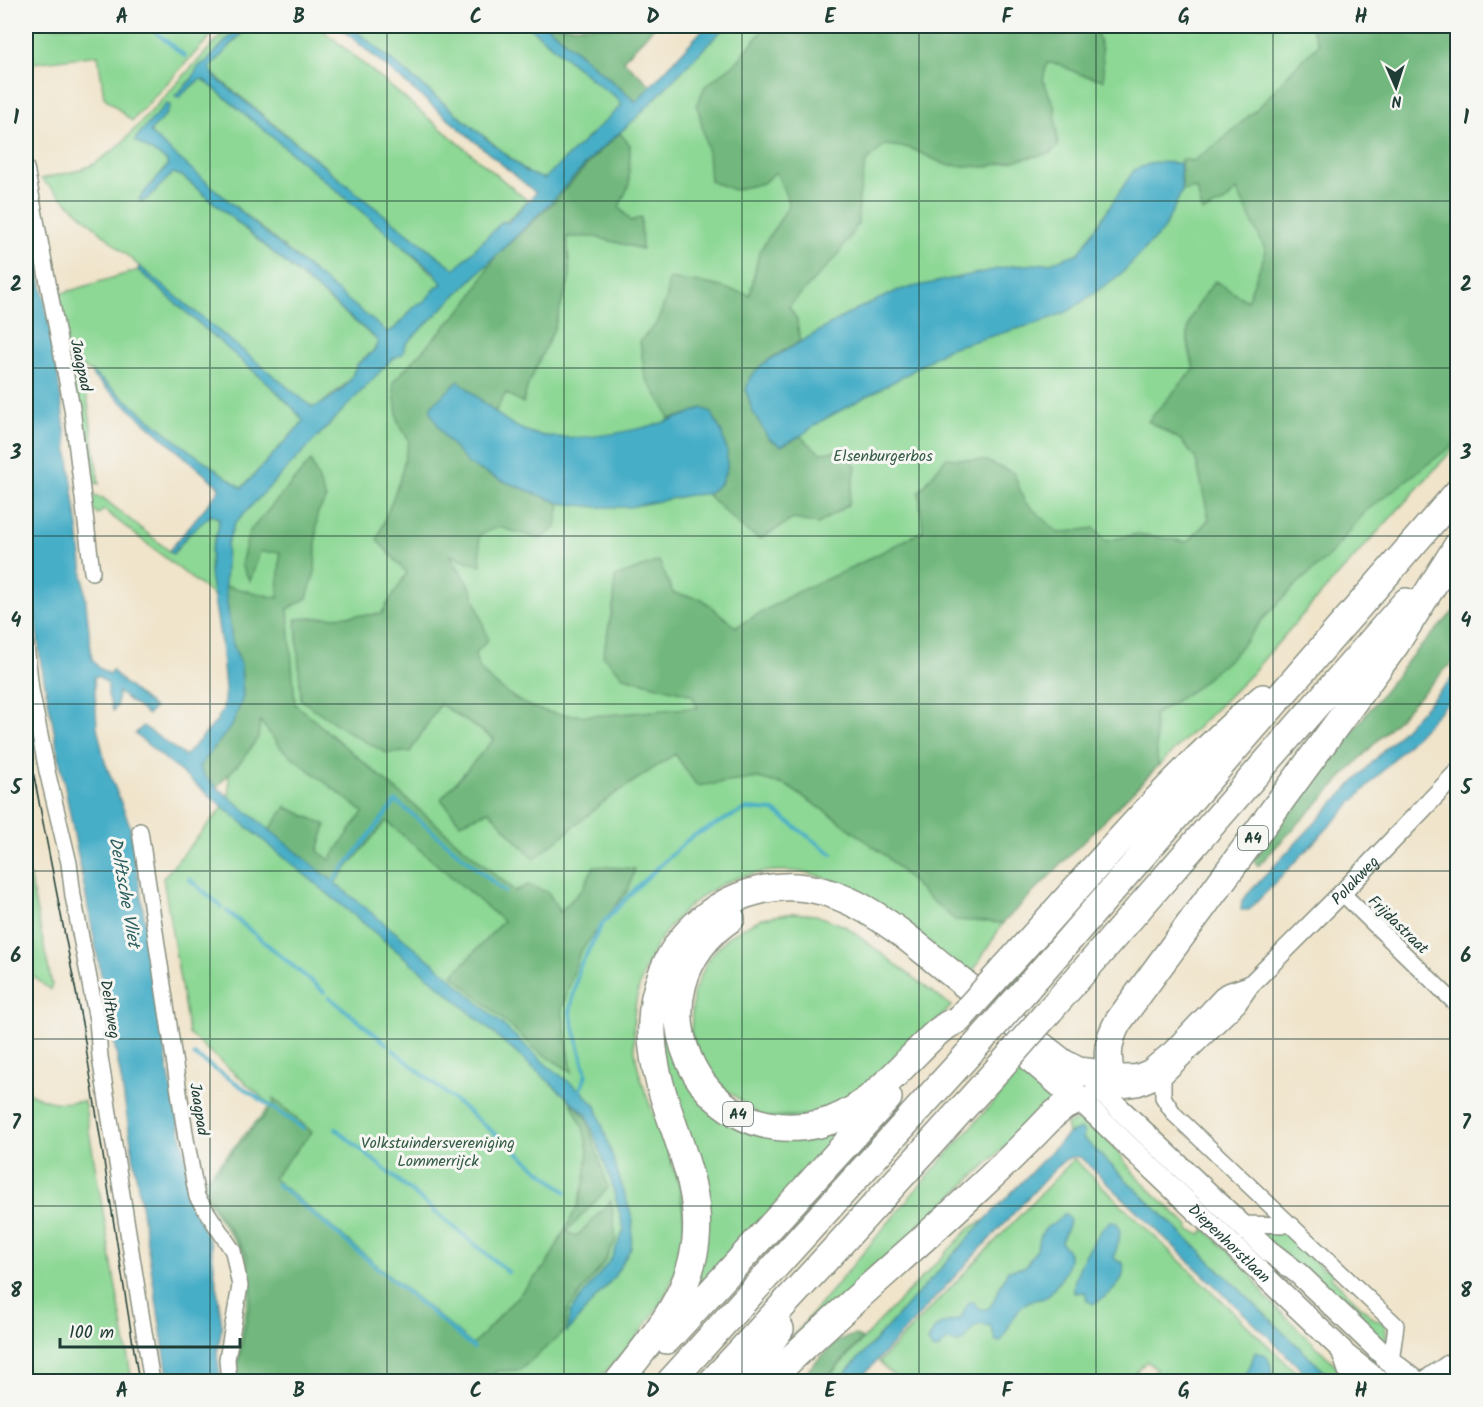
<svg xmlns="http://www.w3.org/2000/svg" width="1483" height="1407" font-family="Kalam,sans-serif">
<style>
.green{fill:#8dd895;stroke:#568a64;stroke-width:1.5}
.forest{fill:#72b87e;stroke:#487a59;stroke-width:1.5}
.water{fill:#47aec7;stroke:#33767e;stroke-width:1.5}
.lines{fill:none;stroke-linecap:round;stroke-linejoin:round}
.stream{stroke:#47aec7;stroke-width:4}
.minor-casing{stroke:#889080;stroke-width:18}
.tertiary-casing{stroke:#889080;stroke-width:21}
.secondary-casing{stroke:#889080;stroke-width:24}
.motorway-casing{stroke:#889080;stroke-width:30}
.minor{stroke:#fff;stroke-width:15}
.tertiary{stroke:#fff;stroke-width:18}
.secondary{stroke:#fff;stroke-width:21}
.motorway{stroke:#fff;stroke-width:27}
.tram{stroke:#1f3d34;stroke-width:1.5}
.motorway-bridge-casing{stroke:#889080;stroke-width:30;stroke-linecap:butt}
.motorway-bridge{stroke:#fff;stroke-width:27}
.grid{fill:none;stroke:#1f3d34;stroke-width:1.5;stroke-opacity:0.55}
.labels{text-anchor:middle;stroke-width:6;stroke-linejoin:round;paint-order:stroke}
.shield{fill:#f6f6f2;stroke:#60746d;stroke-width:1.5}
.shield-label{font-size:15px;font-weight:bold;fill:#1f3d34}
.street-label{font-size:16px;fill:#1f3d34;stroke:#f6f6f2}
.park-label{font-size:16px;fill:#355c47;stroke:#f6f6f2}
.water-label{font-size:18px;font-style:italic;fill:#2b5f60;stroke:#f6f6f2}
.neatline{fill:none;stroke:#1f3d34;stroke-width:2}
.grid-label{font-size:20px;text-anchor:middle;font-weight:bold;fill:#1f3d34}
</style>
<rect width="100%" height="100%" fill="#f6f6f2"/>
<filter id="ink" filterUnits="userSpaceOnUse"><feTurbulence type="fractalNoise" baseFrequency=".0167" numOctaves="2"/><feDisplacementMap in="SourceGraphic" scale="12" xChannelSelector="R" yChannelSelector="G"/><feConvolveMatrix kernelMatrix="1 2 1 2 8 2 1 2 1" color-interpolation-filters="sRGB"/></filter>
<filter id="wash" filterUnits="userSpaceOnUse"><feTurbulence type="fractalNoise" baseFrequency=".008" numOctaves="4" result="noise"/><feDisplacementMap in="SourceGraphic" scale="24" xChannelSelector="R" yChannelSelector="G"/><feGaussianBlur stdDeviation="1.35" result="paint"/><feColorMatrix in="noise" values="0 0 0 0 0 0 0 0 0 0 0 0 0 0 0 0 0 1.4 0 .05"/><feComposite in="paint" operator="in"/></filter>
<g filter="url(#wash)">
<rect width="100%" height="100%" fill="#f0e4cb"/>
<!-- green -->
<path class="green" d="M 26,26 L 220,26 L 132,121 L 104,97 L 98,55 L 26,64 Z
M 230,26 L 240,26 L 208,60 L 198,67 L 192,79 L 175,96 L 190,88 L 200,79 L 204,80 L 366,214 L 441,281 L 442,284 C 435,291 427,303 417,304 L 394,329 L 387,332 L 383,330 L 163,146 L 150,132 L 157,123 C 148,127 138,131 136,141 L 166,160 L 168,165 L 139,199 L 142,202 L 173,173 L 182,176 L 378,341 L 374,350 L 358,363 L 350,380 L 316,408 L 305,403 L 139,266 L 41,179 L 80,170 L 94,164 L 119,146 Z
M 248,26 L 318,26 L 528,201 L 455,269 L 451,266 L 370,204 L 211,72 L 210,68 Z
M 350,26 L 528,26 L 601,87 L 616,97 L 622,105 L 544,179 L 535,178 Z
M 715,26 L 1457,26 L 1457,445 L 1311,605 L 1251,674 L 1001,922 L 1003,923 L 970,976 C 940,955 909,933 878,911 C 865,902 851,888 837,882 C 722,835 616,943 636,1058 C 647,1118 692,1179 683,1242 C 675,1298 635,1342 596,1381 L 236,1381 L 234,1368 L 249,1293 L 243,1253 L 215,1213 L 200,1185 L 271,1105 L 189,1034 L 163,878 L 229,800 L 228,693 L 220,588 L 224,526 L 381,350 L 636,118 Z
M 138,270 L 274,389 L 292,407 L 303,420 L 302,423 L 242,488 L 183,446 L 93,373 L 83,367 L 99,484 L 87,481 L 56,295 Z
M 88,495 L 103,498 L 173,554 C 184,539 196,526 211,515 L 218,518 C 221,529 213,540 211,551 C 209,566 211,581 214,596 L 104,510 L 98,514 L 90,508 Z
M 26,860 L 52,985 L 50,990 L 26,970 Z
M 738,904 L 672,995 L 730,1118 L 858,1115 L 695,1298 L 664,1080 L 656,1008 Z
M 793,913 L 816,915 L 845,926 L 951,1006 L 879,1086 L 836,1114 L 762,1117 L 708,1076 L 691,1033 L 693,994 L 708,959 L 729,936 L 742,928 L 763,918 Z
M 1027,1064 L 1063,1092 L 755,1382 L 914,1192 Z
M 26,1091 C 49,1104 58,1104 84,1101 L 132,1381 L 26,1381 Z
M 1078,1121 C 1105,1124 1117,1152 1131,1170 C 1148,1190 1170,1208 1189,1226 L 1188,1230 L 1201,1234 L 1205,1229 L 1246,1268 L 1268,1300 L 1338,1367 L 1346,1381 L 1334,1381 L 1083,1138 L 1084,1132 L 1081,1129 L 1068,1134 L 1066,1124 Z
M 1074,1159 L 1305,1381 L 1150,1381 L 1147,1379 L 1156,1369 L 1147,1361 L 1127,1381 L 900,1382 L 879,1362 Z
M 985,1220 L 838,1381 L 824,1382 L 878,1323 L 970,1228 Z
M 1264,1230 L 1290,1232 L 1296,1243 L 1323,1269 L 1326,1267 L 1333,1273 L 1331,1277 L 1373,1318 L 1385,1324 L 1388,1349 L 1266,1239 Z"/>
<!-- forest -->
<path class="forest" d="M 547,26 L 655,26 L 623,60 L 651,86 L 637,102 Z
M 766,26 L 1095,26 L 1102,50 L 1104,80 L 1079,74 L 1059,64 L 1047,63 L 1043,80 L 1055,108 L 1058,146 L 1050,153 L 985,167 L 946,165 L 910,148 L 885,145 L 866,162 L 859,197 L 858,224 L 837,256 L 789,306 L 797,320 L 800,341 C 774,357 735,372 752,409 C 758,422 772,434 781,446 L 800,436 L 820,453 L 843,450 L 856,467 L 848,505 L 818,524 L 793,519 L 760,539 L 742,528 L 707,494 L 721,483 C 722,457 729,421 702,408 L 689,414 L 669,419 L 664,406 L 645,377 L 640,341 L 657,323 L 667,296 L 668,279 L 709,284 L 750,295 L 759,252 L 789,206 L 785,193 L 776,172 L 763,183 L 734,190 L 710,181 L 708,153 L 697,104 L 705,86 L 736,63 Z
M 1310,26 L 1457,26 L 1457,442 L 1366,511 L 1330,555 L 1296,585 L 1264,618 L 1234,655 L 1194,689 L 1154,715 L 1158,766 L 1003,923 L 955,920 L 924,894 L 887,857 L 834,817 L 787,786 L 759,778 L 697,786 L 675,754 L 610,797 L 534,859 L 489,811 L 460,823 L 441,799 L 494,739 L 440,704 L 410,752 L 387,753 L 353,735 L 301,700 L 296,619 L 381,614 L 407,573 L 377,540 L 400,479 L 409,441 L 398,422 L 393,382 L 469,301 L 495,257 L 555,201 L 597,154 L 620,133 L 630,145 L 629,185 L 619,207 L 631,221 L 641,217 L 642,249 L 595,237 L 567,237 L 570,277 L 554,329 L 528,385 L 523,403 L 506,393 L 495,412 L 459,381 L 468,464 L 498,479 L 560,503 L 556,527 L 541,539 L 498,527 L 479,535 L 481,566 L 450,555 L 472,590 L 488,639 L 475,654 C 477,669 486,677 498,686 C 508,694 518,701 529,706 C 573,726 649,708 698,708 L 692,695 L 624,677 L 603,656 L 614,601 L 615,577 L 659,561 L 673,593 L 702,599 L 736,627 L 795,593 L 847,570 L 923,531 L 919,492 L 946,458 L 986,461 L 1014,473 L 1024,501 L 1059,533 L 1094,528 L 1106,541 L 1137,534 L 1188,542 L 1209,519 L 1196,459 L 1181,440 L 1148,421 L 1194,369 C 1181,324 1188,318 1215,281 L 1247,301 L 1266,251 L 1237,190 L 1225,202 L 1202,212 L 1197,188 L 1182,191 L 1181,159 L 1193,161 L 1222,140 L 1262,104 L 1292,70 L 1319,44 Z
M 311,461 L 326,499 L 317,514 L 315,572 L 307,598 L 288,609 L 295,704 L 515,891 L 528,885 L 548,892 L 560,912 L 583,888 L 594,866 L 635,869 L 628,890 L 580,952 L 562,1009 L 572,1072 L 539,1052 L 453,975 L 503,921 L 386,821 L 334,884 L 269,830 L 286,807 L 326,825 L 318,851 L 330,860 L 363,812 L 282,749 L 260,721 L 258,738 L 243,759 L 217,787 L 206,779 L 199,767 L 233,724 L 243,697 L 241,665 L 232,642 L 225,586 L 278,598 L 280,552 L 260,552 L 250,581 L 241,565 L 249,532 Z
M 1457,608 L 1457,657 L 1258,866 L 1252,859 L 1411,657 Z
M 273,1098 L 312,1132 L 273,1178 L 473,1345 L 547,1264 L 578,1205 L 585,1180 L 588,1150 L 583,1127 L 569,1099 L 586,1117 L 608,1188 L 567,1231 L 576,1237 L 611,1201 L 616,1240 L 603,1264 L 567,1311 L 565,1331 L 520,1370 L 496,1371 L 487,1381 L 319,1382 L 319,1380 L 294,1382 L 293,1377 L 263,1381 L 251,1382 L 249,1376 L 238,1379 L 237,1368 L 252,1293 L 246,1253 L 218,1213 L 203,1185 L 274,1105 Z
M 855,1335 L 862,1339 L 824,1381 L 797,1381 L 838,1340 Z"/>
<!-- water -->
<path class="water" d="M 240,26 L 248,26 L 210,68 L 215,77 L 370,204 L 455,269 L 503,221 L 507,223 L 536,193 L 338,26 L 350,26 L 528,173 L 544,179 L 622,105 L 616,97 L 601,87 L 528,26 L 547,26 L 636,102 L 706,26 L 726,26 L 636,118 L 594,155 L 553,200 L 406,344 L 403,354 L 392,359 L 235,523 L 227,544 L 225,586 L 232,642 L 241,665 L 243,697 L 233,724 L 199,767 L 207,779 L 448,975 L 549,1067 L 580,1090 L 596,1106 L 633,1220 L 631,1248 L 614,1277 L 567,1332 L 570,1312 L 611,1259 L 624,1230 L 611,1181 L 587,1115 L 444,990 L 135,734 L 143,726 L 185,756 L 216,722 L 223,709 L 225,689 L 221,643 L 210,574 L 211,550 L 218,530 L 219,518 L 211,515 L 187,536 L 173,554 L 169,551 L 218,492 L 219,487 L 92,376 L 93,373 L 183,446 L 242,488 L 302,423 L 303,420 L 292,407 L 274,389 L 138,270 L 139,266 L 312,407 C 321,407 345,388 350,380 C 354,374 354,367 359,363 C 367,355 376,353 378,342 L 374,337 L 182,176 L 173,173 L 146,200 L 140,201 L 139,199 L 168,165 L 166,160 L 135,141 L 136,138 L 166,104 L 170,105 L 167,113 L 150,132 L 152,135 L 268,235 L 387,332 L 394,329 L 417,304 C 429,303 429,290 442,284 L 435,273 L 204,80 L 200,79 L 178,98 L 175,96 L 192,79 L 198,67 L 208,60 Z
M 1154,162 L 1180,163 L 1182,191 L 1163,230 L 1121,274 L 1069,311 L 1041,322 L 947,349 L 906,375 L 823,420 L 800,436 L 781,446 L 768,438 L 752,410 L 746,390 L 750,377 L 764,363 L 857,309 L 899,290 L 1011,266 L 1050,263 L 1079,253 L 1134,170 Z
M 26,204 L 55,354 L 78,528 L 92,659 L 99,668 L 109,674 L 112,670 L 123,682 L 154,708 L 148,715 L 118,692 L 117,706 L 113,711 L 108,695 L 108,684 L 98,676 L 94,677 L 97,727 L 105,762 L 130,826 L 169,1076 L 198,1217 L 211,1245 L 222,1326 L 217,1354 L 221,1381 L 169,1381 L 120,1073 L 40,658 L 26,531 Z
M 459,381 C 479,398 501,421 526,431 C 569,448 661,428 702,408 L 711,412 L 722,433 L 727,452 L 727,468 L 721,483 L 707,494 L 690,495 L 629,507 L 597,507 L 560,503 L 498,479 L 468,464 L 444,436 L 431,413 L 431,406 Z
M 1457,673 L 1457,693 L 1249,910 L 1241,910 L 1242,900 Z
M 1081,1129 L 1084,1132 L 1083,1138 L 1334,1381 L 1312,1381 L 1278,1346 L 1080,1157 C 1067,1154 1060,1164 1051,1173 L 858,1381 L 838,1381 L 985,1220 L 1068,1134 Z
M 1063,1214 L 1066,1214 L 1070,1221 L 1061,1242 C 1064,1246 1068,1250 1069,1254 C 1071,1268 1057,1285 1049,1295 C 1043,1301 1037,1298 1030,1301 C 1016,1307 1008,1329 1001,1342 L 996,1341 L 990,1326 C 966,1318 972,1344 957,1343 C 954,1343 951,1341 947,1341 L 937,1350 L 932,1349 L 928,1341 C 938,1318 944,1326 961,1318 L 968,1302 L 974,1302 C 978,1309 984,1312 991,1306 L 1008,1270 L 1025,1267 L 1035,1252 L 1042,1233 L 1047,1227 L 1055,1223 Z
M 1110,1221 L 1116,1222 C 1124,1234 1117,1244 1114,1257 L 1116,1260 L 1123,1263 C 1128,1282 1107,1297 1093,1304 L 1087,1300 L 1085,1292 L 1074,1293 C 1071,1274 1096,1234 1110,1221 Z
M 1255,1352 L 1266,1355 L 1270,1363 L 1272,1373 L 1286,1381 L 1233,1381 C 1250,1375 1250,1366 1255,1352 Z"/>
<g class="lines">
<!-- stream -->
<path class="stream" d="M 148,26 L 185,56
M 189,879 L 222,907
M 333,882 L 396,801 L 505,892
M 227,911 L 324,992
M 329,997 L 387,1044
M 393,1050 L 566,1192
M 194,1055 L 303,1128
M 580,1090 L 586,1074 L 570,1012 L 579,968 L 602,924 L 640,884 L 691,837 L 746,809 L 774,811 L 832,854
M 336,1129 L 508,1272
M 277,1184 L 474,1348"/>
</g>
</g>
<g filter="url(#ink)">
<g class="lines">
<!-- minor casing -->
<g class="minor-casing">
<path id="minor" d="M 26,168 L 72,408 L 92,572
M 26,645 L 31,690 L 47,771 L 69,863 L 73,896 L 97,1020 L 100,1057 L 152,1382
M 140,831 L 186,1139 L 197,1197 L 233,1251 L 240,1286 L 227,1359 L 229,1382
M 1342,893 L 1458,1006
M 1163,1076 L 1163,1097 L 1174,1114 L 1396,1325 L 1391,1362
M 1240,1224 L 1292,1225"/>
</g>
<!-- tertiary casing -->
<g class="tertiary-casing">
<g id="tertiary">
<path d="M 1111,1075 L 1137,1074 L 1149,1069 L 1172,1050 L 1226,993 L 1250,985"/>
<path id="s1" d="M 1092,1093 L 1139,1086 L 1163,1076 L 1237,1004 L 1250,985 L 1342,893 L 1458,772"/>
<path d="M 1342,1350 L 1383,1382"/>
<path d="M 1423,1382 L 1458,1358"/>
</g>
</g>
<!-- secondary casing -->
<g class="secondary-casing">
<g id="secondary">
<path d="M 1101,1091 L 1269,1251 L 1299,1274 L 1391,1362 L 1417,1382"/>
<path id="s2" d="M 1080,1100 L 1342,1350 L 1353,1382"/>
</g>
</g>
<!-- motorway casing -->
<g class="motorway-casing">
<path id="motorway" d="M 731,918 C 625,990 694,1152 819,1124 C 860,1115 889,1080 917,1052 C 931,1038 940,1027 959,1019
M 1004,969 C 1088,877 1168,779 1263,698
M 1027,988 L 1458,492
M 1050,1010 L 1406,602
M 667,1340 L 888,1098
M 618,1382 C 652,1339 690,1297 696,1240 C 703,1168 654,1105 652,1035 C 650,990 667,948 702,919 C 721,903 741,894 765,889 C 837,875 894,927 946,969 C 985,1000 1024,1033 1063,1063 L 1078,1071 L 1111,1075 C 1106,1055 1108,1040 1118,1022 L 1395,645 L 1458,545
M 670,1382 L 973,1049
M 712,1382 L 837,1247 L 1000,1067
M 741,1382 L 780,1329
M 767,1382 C 859,1291 962,1211 1052,1116 L 1066,1105 L 1080,1100 L 1033,1060"/>
</g>
<!-- minor -->
<use href="#minor" class="minor"/>
<!-- tertiary -->
<use href="#tertiary" class="tertiary"/>
<!-- secondary -->
<use href="#secondary" class="secondary"/>
<!-- motorway -->
<use href="#motorway" class="motorway"/>
<!-- tram -->
<path class="tram" d="M 26,735 L 82,1023 L 139,1382
M 1441,1382 L 1458,1370"/>
<!-- motorway-bridge casing -->
<g class="motorway-bridge-casing">
<path id="motorway-bridge" d="M 959,1019 L 1004,969
M 973,1049 L 1027,988
M 1000,1067 L 1050,1010"/>
</g>
<!-- motorway-bridge -->
<use href="#motorway-bridge" class="motorway-bridge"/>
</g>
</g>
<!-- grid -->
<path class="grid" d="M 210,26 L 210,1382M 387,26 L 387,1382M 564,26 L 564,1382M 742,26 L 742,1382M 919,26 L 919,1382M 1096,26 L 1096,1382M 1273,26 L 1273,1382M 26,201 L 1458,201M 26,368 L 1458,368M 26,536 L 1458,536M 26,704 L 1458,704M 26,871 L 1458,871M 26,1039 L 1458,1039M 26,1206 L 1458,1206"/>
<g class="labels">
<!-- shield labels -->
<g class="shield">
<rect x="1238" y="826" width="30" height="24" rx="4.5"/>
<rect x="723" y="1102" width="30" height="24" rx="4.5"/>
</g>
<g class="shield-label">
<text x="1253" y="843">A4</text>
<text x="738" y="1119">A4</text>
</g>
<!-- street labels -->
<g class="street-label">
<text transform="translate(82 365) rotate(78)" y="6">Jaagpad</text>
<text dy="6" stroke="none"><textPath href="#s1" startOffset="348">Polakweg</textPath></text>
<text transform="translate(1399 924) rotate(44)" y="6">Frijdastraat</text>
<text transform="translate(111 1009) rotate(81)" y="6">Delftweg</text>
<text transform="translate(200 1109) rotate(81)" y="6">Jaagpad</text>
<text dy="6" stroke="none"><textPath href="#s2" startOffset="207">Diepenhorstlaan</textPath></text>
</g>
<!-- park labels -->
<g class="park-label">
<text x="883" y="461">Elsenburgerbos</text>
<text x="438" y="1148">Volkstuindersvereniging<tspan x="438" dy="18">Lommerrijck</tspan></text>
</g>
<!-- water labels -->
<g class="water-label">
<text transform="translate(125 892) rotate(80)" y="6">Delftsche Vliet</text>
</g>
</g>
<!-- margin -->
<rect width="1483" height="1407" fill="none" stroke="#f6f6f2" stroke-width="66"/>
<!-- north arrow -->
<g transform="translate(1396 87) rotate(177)" stroke="#f6f6f2" stroke-width="4.5" paint-order="stroke">
<path d="M0-4.5L10 22L0 15L-10 22Z" fill="#1f3d34"/>
<text y="-9" font-size="16" font-weight="bold" text-anchor="middle" fill="#1f3d34">N</text>
</g>
<!-- scale -->
<path d="M60 1338v9h180v-9" fill="none" stroke="#1f3d34" stroke-width="3"/>
<text x="69" y="1338" font-size="18" fill="#1f3d34" stroke="#f6f6f2" stroke-width="4.5" paint-order="stroke">100 m</text>
<rect x="33" y="33" width="1417" height="1341" class="neatline"/>
<g class="grid-label">
<text x="122" y="23">A</text>
<text x="299" y="23">B</text>
<text x="476" y="23">C</text>
<text x="653" y="23">D</text>
<text x="830" y="23">E</text>
<text x="1007" y="23">F</text>
<text x="1184" y="23">G</text>
<text x="1361" y="23">H</text>
<text x="16" y="124">1</text>
<text x="1466" y="124">1</text>
<text x="16" y="291">2</text>
<text x="1466" y="291">2</text>
<text x="16" y="459">3</text>
<text x="1466" y="459">3</text>
<text x="16" y="627">4</text>
<text x="1466" y="627">4</text>
<text x="16" y="794">5</text>
<text x="1466" y="794">5</text>
<text x="16" y="962">6</text>
<text x="1466" y="962">6</text>
<text x="16" y="1129">7</text>
<text x="1466" y="1129">7</text>
<text x="16" y="1297">8</text>
<text x="1466" y="1297">8</text>
<text x="122" y="1397">A</text>
<text x="299" y="1397">B</text>
<text x="476" y="1397">C</text>
<text x="653" y="1397">D</text>
<text x="830" y="1397">E</text>
<text x="1007" y="1397">F</text>
<text x="1184" y="1397">G</text>
<text x="1361" y="1397">H</text>
</g>
</svg>
